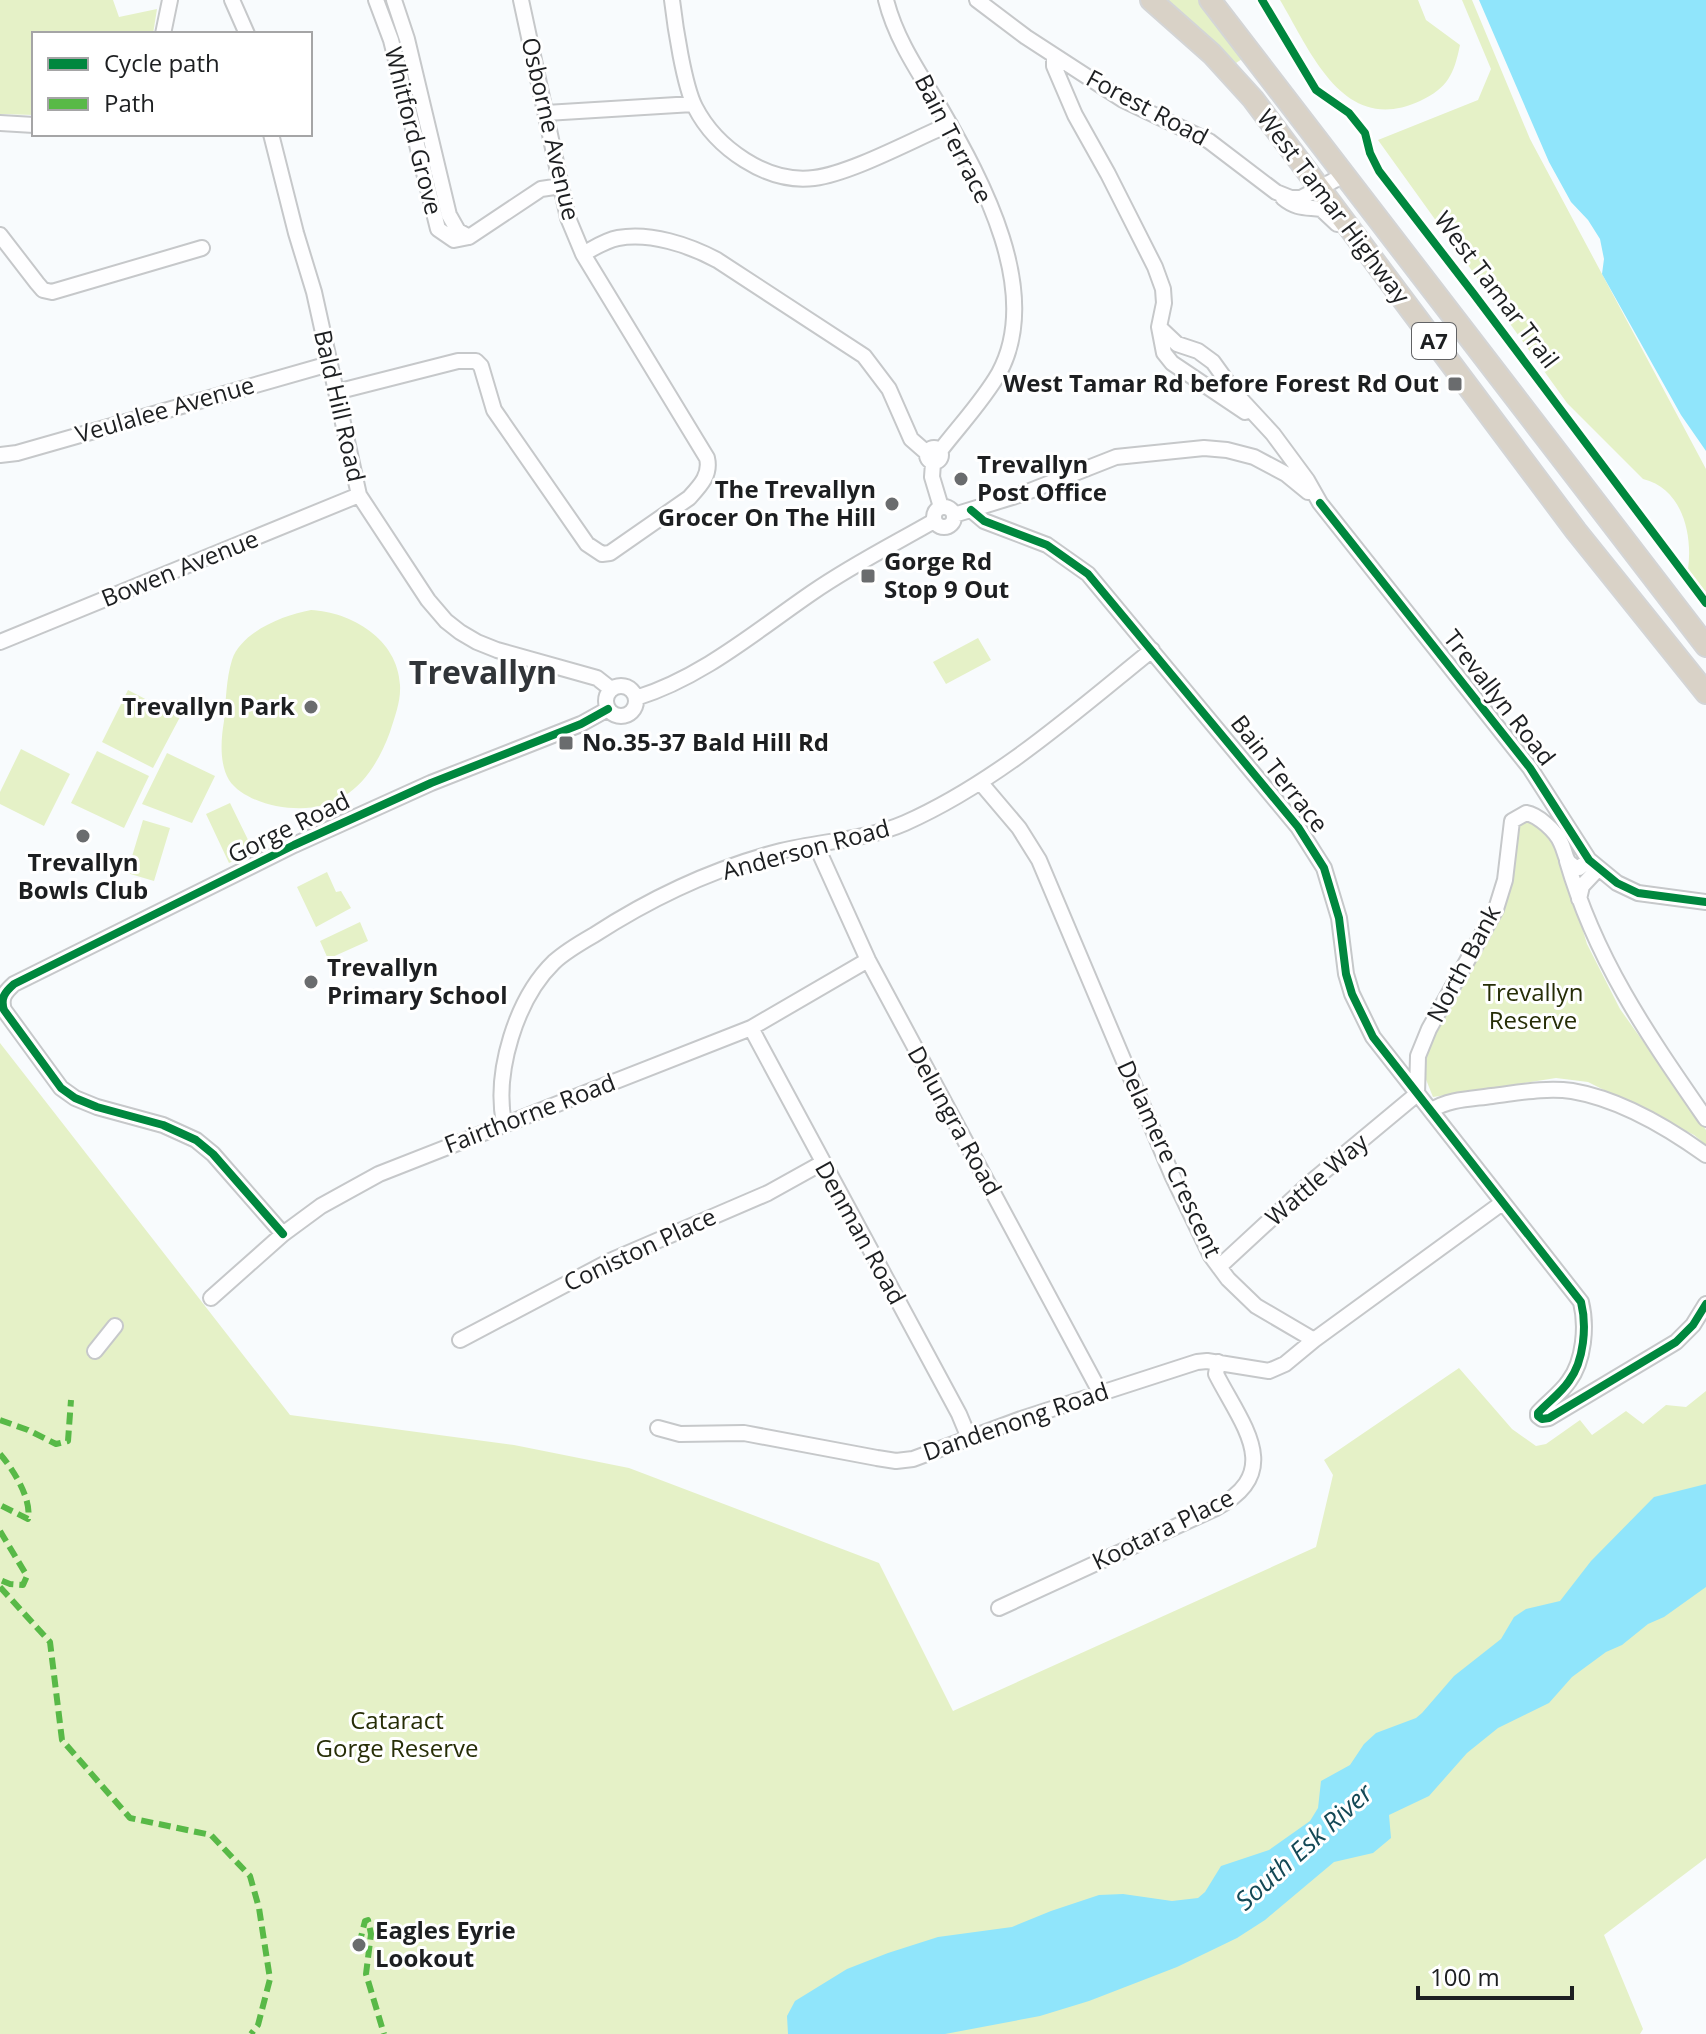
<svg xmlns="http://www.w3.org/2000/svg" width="1706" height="2034" font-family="'Open Sans',sans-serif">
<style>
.green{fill:#e5f1c7}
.water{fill:#90e5fb}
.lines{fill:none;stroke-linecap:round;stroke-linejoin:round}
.minor-casing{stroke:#c6c8ca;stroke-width:18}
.highway-casing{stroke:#d4d5d6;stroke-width:24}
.minor{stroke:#fefeff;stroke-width:14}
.highway{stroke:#d9d2c7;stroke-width:20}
.quiet{stroke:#58b947;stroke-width:6;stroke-dasharray:12 6;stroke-linecap:butt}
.cycleway-casing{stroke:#fff;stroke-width:13}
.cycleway{stroke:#00873e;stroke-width:8}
.poi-dot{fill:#6a6c6e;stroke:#fff;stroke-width:3}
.labels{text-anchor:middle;stroke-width:6;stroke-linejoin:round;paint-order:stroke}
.shield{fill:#fff;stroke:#616264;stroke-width:2}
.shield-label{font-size:22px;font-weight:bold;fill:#1d1f21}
.street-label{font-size:24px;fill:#1d1f21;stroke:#fff}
.poi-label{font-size:24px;font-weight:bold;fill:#1d1f21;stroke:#fff;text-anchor:start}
.park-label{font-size:24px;fill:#262d06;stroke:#fff}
.water-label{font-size:26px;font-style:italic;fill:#144956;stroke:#fff}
.district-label{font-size:32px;font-weight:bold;fill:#313539;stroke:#fff}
</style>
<rect width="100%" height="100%" fill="#f8fbfd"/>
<!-- green -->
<path class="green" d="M 0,0 L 113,0 L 119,17 L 157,9 L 153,34 L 34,34 L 34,115 L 0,114 Z
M 1165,0 L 1201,0 L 1242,59 L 1236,63 Z
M 1280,0 L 1418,0 L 1426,20 L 1460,45 C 1454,74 1448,88 1420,101 C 1344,136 1312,54 1280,0 Z
M 1462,0 L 1472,0 L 1530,139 L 1706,469 L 1706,592 L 1688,569 C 1693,534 1682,488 1643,479 L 1567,403 L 1378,140 L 1478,100 L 1491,69 Z
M 311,610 C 351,612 398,639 400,685 C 401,701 395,716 390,732 C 370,786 337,817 276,806 C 260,803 238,794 229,780 C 219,763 221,739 224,721 C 226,701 226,679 232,660 C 241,632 283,615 311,610 Z
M 978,638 L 991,660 L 946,684 L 933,662 Z
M 128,690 L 180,717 L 153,768 L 102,742 Z
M 21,749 L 70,774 L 44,826 L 0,804 L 0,792 Z
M 97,751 L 149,776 L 124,828 L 71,803 Z
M 167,753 L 215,776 L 192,823 L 142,804 Z
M 230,803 L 254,852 L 229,863 L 206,814 Z
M 143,820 L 170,828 L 154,881 L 127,873 Z
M 1527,820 L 1536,822 L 1556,842 L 1587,944 L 1620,1009 L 1706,1130 L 1706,1145 L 1694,1135 L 1588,1082 L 1556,1078 L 1433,1097 L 1423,1072 L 1432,1036 L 1498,920 L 1509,893 L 1517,825 Z
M 327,872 L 336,892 L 341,891 L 351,908 L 316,927 L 297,887 Z
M 360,922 L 368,941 L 328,959 L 320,941 Z
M 0,1043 L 290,1415 L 514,1445 L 629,1468 L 879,1563 L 953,1711 L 1316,1547 L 1333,1475 L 1324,1460 L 1459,1368 L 1512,1429 L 1536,1446 L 1546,1444 L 1580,1420 L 1592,1435 L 1626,1411 L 1643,1424 L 1666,1405 L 1686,1407 L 1706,1391 L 1706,1858 L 1604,1935 L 1643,2029 L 1640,2034 L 0,2034 Z"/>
<!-- water -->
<path class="water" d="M 1479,0 L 1706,0 L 1706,451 L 1681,415 L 1602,274 L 1604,259 L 1600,239 L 1588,220 L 1571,202 L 1549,162 Z
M 1706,1484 L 1706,1587 L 1664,1617 L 1648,1624 L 1622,1645 L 1606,1652 L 1572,1677 L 1549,1703 L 1498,1728 L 1467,1753 L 1429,1796 L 1389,1815 L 1391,1838 L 1373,1853 L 1334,1862 L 1265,1920 L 1237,1938 L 1177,1967 L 1089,2001 L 1040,2016 L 945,2034 L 788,2034 L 787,2016 L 795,2001 L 847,1969 L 888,1953 L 938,1937 L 1012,1927 L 1051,1911 L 1099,1895 L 1123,1894 L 1172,1901 L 1198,1898 L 1205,1892 L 1221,1866 L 1269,1850 L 1310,1821 L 1318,1808 L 1321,1781 L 1350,1765 L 1364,1744 L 1376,1733 L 1416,1718 L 1422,1713 L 1454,1676 L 1501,1639 L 1514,1617 L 1526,1609 L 1560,1601 L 1591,1561 L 1654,1497 Z"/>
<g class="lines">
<!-- minor casing -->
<g class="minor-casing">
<path id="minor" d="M 232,0 L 247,34
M 376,0 L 391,40 L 438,229 L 454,240 L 469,237 L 541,189 L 561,186
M 394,0 L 407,39 L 449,215 L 458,231 L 469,237
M 521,0 L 568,218 L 583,254 C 594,248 606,240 618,238 C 650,232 689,245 717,260 L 864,356 L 889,389 L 911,439 L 927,453
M 672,0 C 675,26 684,85 695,107 C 716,148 767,184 814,178 C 852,173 912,140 950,124
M 886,0 C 896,40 920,74 941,109 C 982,180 1043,292 999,373 C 983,401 959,426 940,451
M 977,0 L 1026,37 L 1123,100 L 1209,141 L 1276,192 L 1291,198 L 1301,198 L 1344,175
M 163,34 L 170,0
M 1054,56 L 1054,66 L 1075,115 L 1108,174 L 1155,267 L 1163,289 L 1164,303 L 1159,327 L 1177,344 L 1198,351 L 1213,362 L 1236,394 L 1273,434 L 1307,480 L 1320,503 L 1530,768 L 1589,860 L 1617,883 L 1638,893 L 1706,902
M 546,113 L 693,104
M 0,123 L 34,125
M 271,134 L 296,233 L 314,292 L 359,495 L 428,600 L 446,621 L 460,632 L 477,642 L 497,650 L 597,678 L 611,689
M 1283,198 C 1296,209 1306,207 1321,209 L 1337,224
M 0,235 L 37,283 L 43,290 L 52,292 L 202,248
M 1159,327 L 1164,353 L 1172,363 L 1245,412
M 336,392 L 458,361 L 476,361 L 481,366 L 494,410 L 587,544 L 602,554 L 610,553 L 689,498 C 700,486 711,475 707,458 L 583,254
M927 455a7 7 0 1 1 14 0a7 7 0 1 1-14 0Z
M 0,455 L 17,453 L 329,364
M 933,463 L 932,477 L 941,507
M934 517a10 10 0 1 1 20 0a10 10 0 1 1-20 0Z
M 971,510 L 984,521 L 1047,545 L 1088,574 L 1298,827 L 1324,868 L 1339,918 L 1346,974 L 1352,994 L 1373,1037 L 1581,1302 C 1587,1326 1584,1361 1569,1381 C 1561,1393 1548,1402 1538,1413 L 1538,1416 L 1542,1419 L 1549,1418 L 1676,1342 L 1693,1325 L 1706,1304
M 954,515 L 1022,494 L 1116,457 L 1204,448 L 1227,450 L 1254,457 L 1286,474 L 1308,492
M 0,642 L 359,495
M606 701a15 15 0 1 1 30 0a15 15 0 1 1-30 0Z
M 636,698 C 703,677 756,631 813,592 C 852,565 894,544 934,521
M 980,782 L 1019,828 L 1039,860 L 1172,1175 L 1211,1256 L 1228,1279 L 1256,1306 L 1314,1340 L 1502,1203
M 816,845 L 868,960 L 1100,1392
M 1567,861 C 1596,961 1648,1035 1706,1119
M 1579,899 L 1582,886 L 1598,869
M 751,1028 L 959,1414 L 969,1438
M 1432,1110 C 1449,1099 1471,1099 1492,1096 C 1517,1093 1546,1087 1572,1091 C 1620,1099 1667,1127 1706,1155
M 504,1123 C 494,1072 516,999 554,962 C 566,951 580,943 594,935 C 651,898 715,868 781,851 C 822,841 866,840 905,823 C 997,782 1074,713 1152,650
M 283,1234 L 213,1154 L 196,1140 L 163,1125 L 97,1107 L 75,1098 L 61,1088 L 4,1010 C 0,998 5,992 14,984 L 294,845 L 431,783 L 581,724 L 608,709
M 1219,1267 L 1310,1183 L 1417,1094 L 1418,1056 L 1429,1029 L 1496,909 L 1505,880 L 1512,821 L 1526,813 C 1538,815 1556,831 1561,843 C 1567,855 1564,864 1579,868 L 1589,860
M 211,1298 L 283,1234 L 321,1206 L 379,1174 L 751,1028 L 868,960
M 460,1340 L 610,1261 L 768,1193 L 822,1163
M 95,1351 L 115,1326
M 658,1428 L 680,1434 L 744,1433 L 877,1458 L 896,1461 L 913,1459 L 1021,1419 L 1197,1362 L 1207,1361 L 1269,1371 L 1285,1364 L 1314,1340
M 999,1608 L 1216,1508 C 1285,1472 1242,1425 1216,1374 L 1218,1362"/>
</g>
<!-- highway casing -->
<g class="highway-casing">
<path id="highway" d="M 1151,0 L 1212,54 L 1253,99 L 1576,531 L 1706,693
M 1210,0 L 1706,646"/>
</g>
<!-- minor -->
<use href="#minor" class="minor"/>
<!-- highway -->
<use href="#highway" class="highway"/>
<!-- quiet -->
<path class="quiet" d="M 0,1420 L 28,1430 L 56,1444 L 68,1441 L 71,1400
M 0,1454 C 13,1469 32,1499 28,1519 L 0,1505
M 0,1531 L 27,1576 L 23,1585 L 10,1584 L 0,1580
M 0,1587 L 50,1642 L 62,1740 L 130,1818 L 211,1835 L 250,1876 L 259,1908 L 270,1979 L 258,2025 L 251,2034
M 359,1945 L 365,1921 L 368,1920 L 371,1934 L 366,1974 L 384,2034"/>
<!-- cycleway casing -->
<g class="cycleway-casing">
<path id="cycleway" d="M 1262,0 L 1316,90 L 1349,113 L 1365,133 L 1370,153 L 1379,171 L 1473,293 L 1706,603
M 1320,503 L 1530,768 L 1589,860 L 1617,883 L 1638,893 L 1706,902
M 971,510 L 984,521 L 1047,545 L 1088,574 L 1298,827 L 1324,868 L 1339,918 L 1346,974 L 1352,994 L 1373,1037 L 1581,1302 C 1587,1326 1584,1361 1569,1381 C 1561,1393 1548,1402 1538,1413 L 1538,1416 L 1542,1419 L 1549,1418 L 1676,1342 L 1693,1325 L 1706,1304
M 283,1234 L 213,1154 L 196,1140 L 163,1125 L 97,1107 L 75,1098 L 61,1088 L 4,1010 C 0,998 5,992 14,984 L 294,845 L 431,783 L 581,724 L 608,709"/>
</g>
<!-- cycleway -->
<use href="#cycleway" class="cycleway"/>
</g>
<!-- markers -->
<g class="poi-dot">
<rect x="1447" y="376" width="16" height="16" rx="4"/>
<circle cx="961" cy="479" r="8"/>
<circle cx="892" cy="504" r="8"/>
<rect x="860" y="568" width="16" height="16" rx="4"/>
<circle cx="311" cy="707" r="8"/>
<rect x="558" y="735" width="16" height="16" rx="4"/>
<circle cx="83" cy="836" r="8"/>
<circle cx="311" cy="982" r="8"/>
<circle cx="359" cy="1945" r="8"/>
</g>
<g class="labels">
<!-- shield labels -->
<rect class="shield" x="1412" y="323" width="44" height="36" rx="6"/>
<g class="shield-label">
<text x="1434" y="349">A7</text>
</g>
<!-- street labels -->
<g class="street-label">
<text transform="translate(1147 108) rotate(28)" y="8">Forest Road</text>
<text transform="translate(550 129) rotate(77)" y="8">Osborne Avenue</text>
<text transform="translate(413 131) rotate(76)" y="8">Whitford Grove</text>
<text transform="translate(953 139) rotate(63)" y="8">Bain Terrace</text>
<text transform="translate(1333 207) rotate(53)" y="8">West Tamar Highway</text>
<text transform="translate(1496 290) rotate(53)" y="8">West Tamar Trail</text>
<text transform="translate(339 406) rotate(77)" y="8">Bald Hill Road</text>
<text transform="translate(165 410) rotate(-16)" y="8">Veulalee Avenue</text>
<text transform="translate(180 569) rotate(-22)" y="8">Bowen Avenue</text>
<text transform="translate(1499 698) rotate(52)" y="8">Trevallyn Road</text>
<text transform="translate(1279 774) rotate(52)" y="8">Bain Terrace</text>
<text transform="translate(289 828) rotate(-26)" y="8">Gorge Road</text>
<text transform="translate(806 850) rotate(-15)" y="8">Anderson Road</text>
<text transform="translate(1464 964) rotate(-62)" y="8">North Bank</text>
<text transform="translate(530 1114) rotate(-21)" y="8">Fairthorne Road</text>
<text transform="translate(954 1121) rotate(61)" y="8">Delungra Road</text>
<text transform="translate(1169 1159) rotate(65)" y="8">Delamere Crescent</text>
<text transform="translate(1317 1180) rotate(-41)" y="8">Wattle Way</text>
<text transform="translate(860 1233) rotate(61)" y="8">Denman Road</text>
<text transform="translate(640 1250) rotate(-25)" y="8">Coniston Place</text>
<text transform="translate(1016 1422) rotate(-19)" y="8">Dandenong Road</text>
<text transform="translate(1163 1530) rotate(-26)" y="8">Kootara Place</text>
</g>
<!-- poi labels -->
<g class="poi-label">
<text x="1439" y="392" text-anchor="end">West Tamar Rd before Forest Rd Out</text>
<text x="977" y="473">Trevallyn<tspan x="977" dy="28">Post Office</tspan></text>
<text x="876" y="498" text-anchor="end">The Trevallyn<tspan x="876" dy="28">Grocer On The Hill</tspan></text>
<text x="884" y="570">Gorge Rd<tspan x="884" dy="28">Stop 9 Out</tspan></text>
<text x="295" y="715" text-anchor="end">Trevallyn Park</text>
<text x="582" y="751">No.35-37 Bald Hill Rd</text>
<text x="83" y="871" text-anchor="middle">Trevallyn<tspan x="83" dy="28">Bowls Club</tspan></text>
<text x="327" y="976">Trevallyn<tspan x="327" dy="28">Primary School</tspan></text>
<text x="375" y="1939">Eagles Eyrie<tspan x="375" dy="28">Lookout</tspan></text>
</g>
<!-- park labels -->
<g class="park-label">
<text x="1533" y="1001">Trevallyn<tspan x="1533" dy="28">Reserve</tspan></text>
<text x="397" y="1729">Cataract<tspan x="397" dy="28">Gorge Reserve</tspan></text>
</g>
<!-- water labels -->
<g class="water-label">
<text transform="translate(1304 1847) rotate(-42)" y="9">South Esk River</text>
</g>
<!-- district labels -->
<g class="district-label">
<text x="483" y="684">Trevallyn</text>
</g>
</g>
<!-- legend -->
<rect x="32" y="32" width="280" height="104" fill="#ffffff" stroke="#a5a5a6" stroke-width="2"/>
<rect x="48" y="58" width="40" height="12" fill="#00873e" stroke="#a5a5a6" stroke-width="2"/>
<text x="104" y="72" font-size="24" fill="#1d1f21">Cycle path</text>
<rect x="48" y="98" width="40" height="12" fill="#58b947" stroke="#a5a5a6" stroke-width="2"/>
<text x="104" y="112" font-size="24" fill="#1d1f21">Path</text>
<!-- scale -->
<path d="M1418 1986v12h154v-12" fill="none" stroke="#1d1f21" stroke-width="4"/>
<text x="1430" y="1986" font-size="24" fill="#1d1f21" stroke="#ffffff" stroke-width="6" paint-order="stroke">100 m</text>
</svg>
